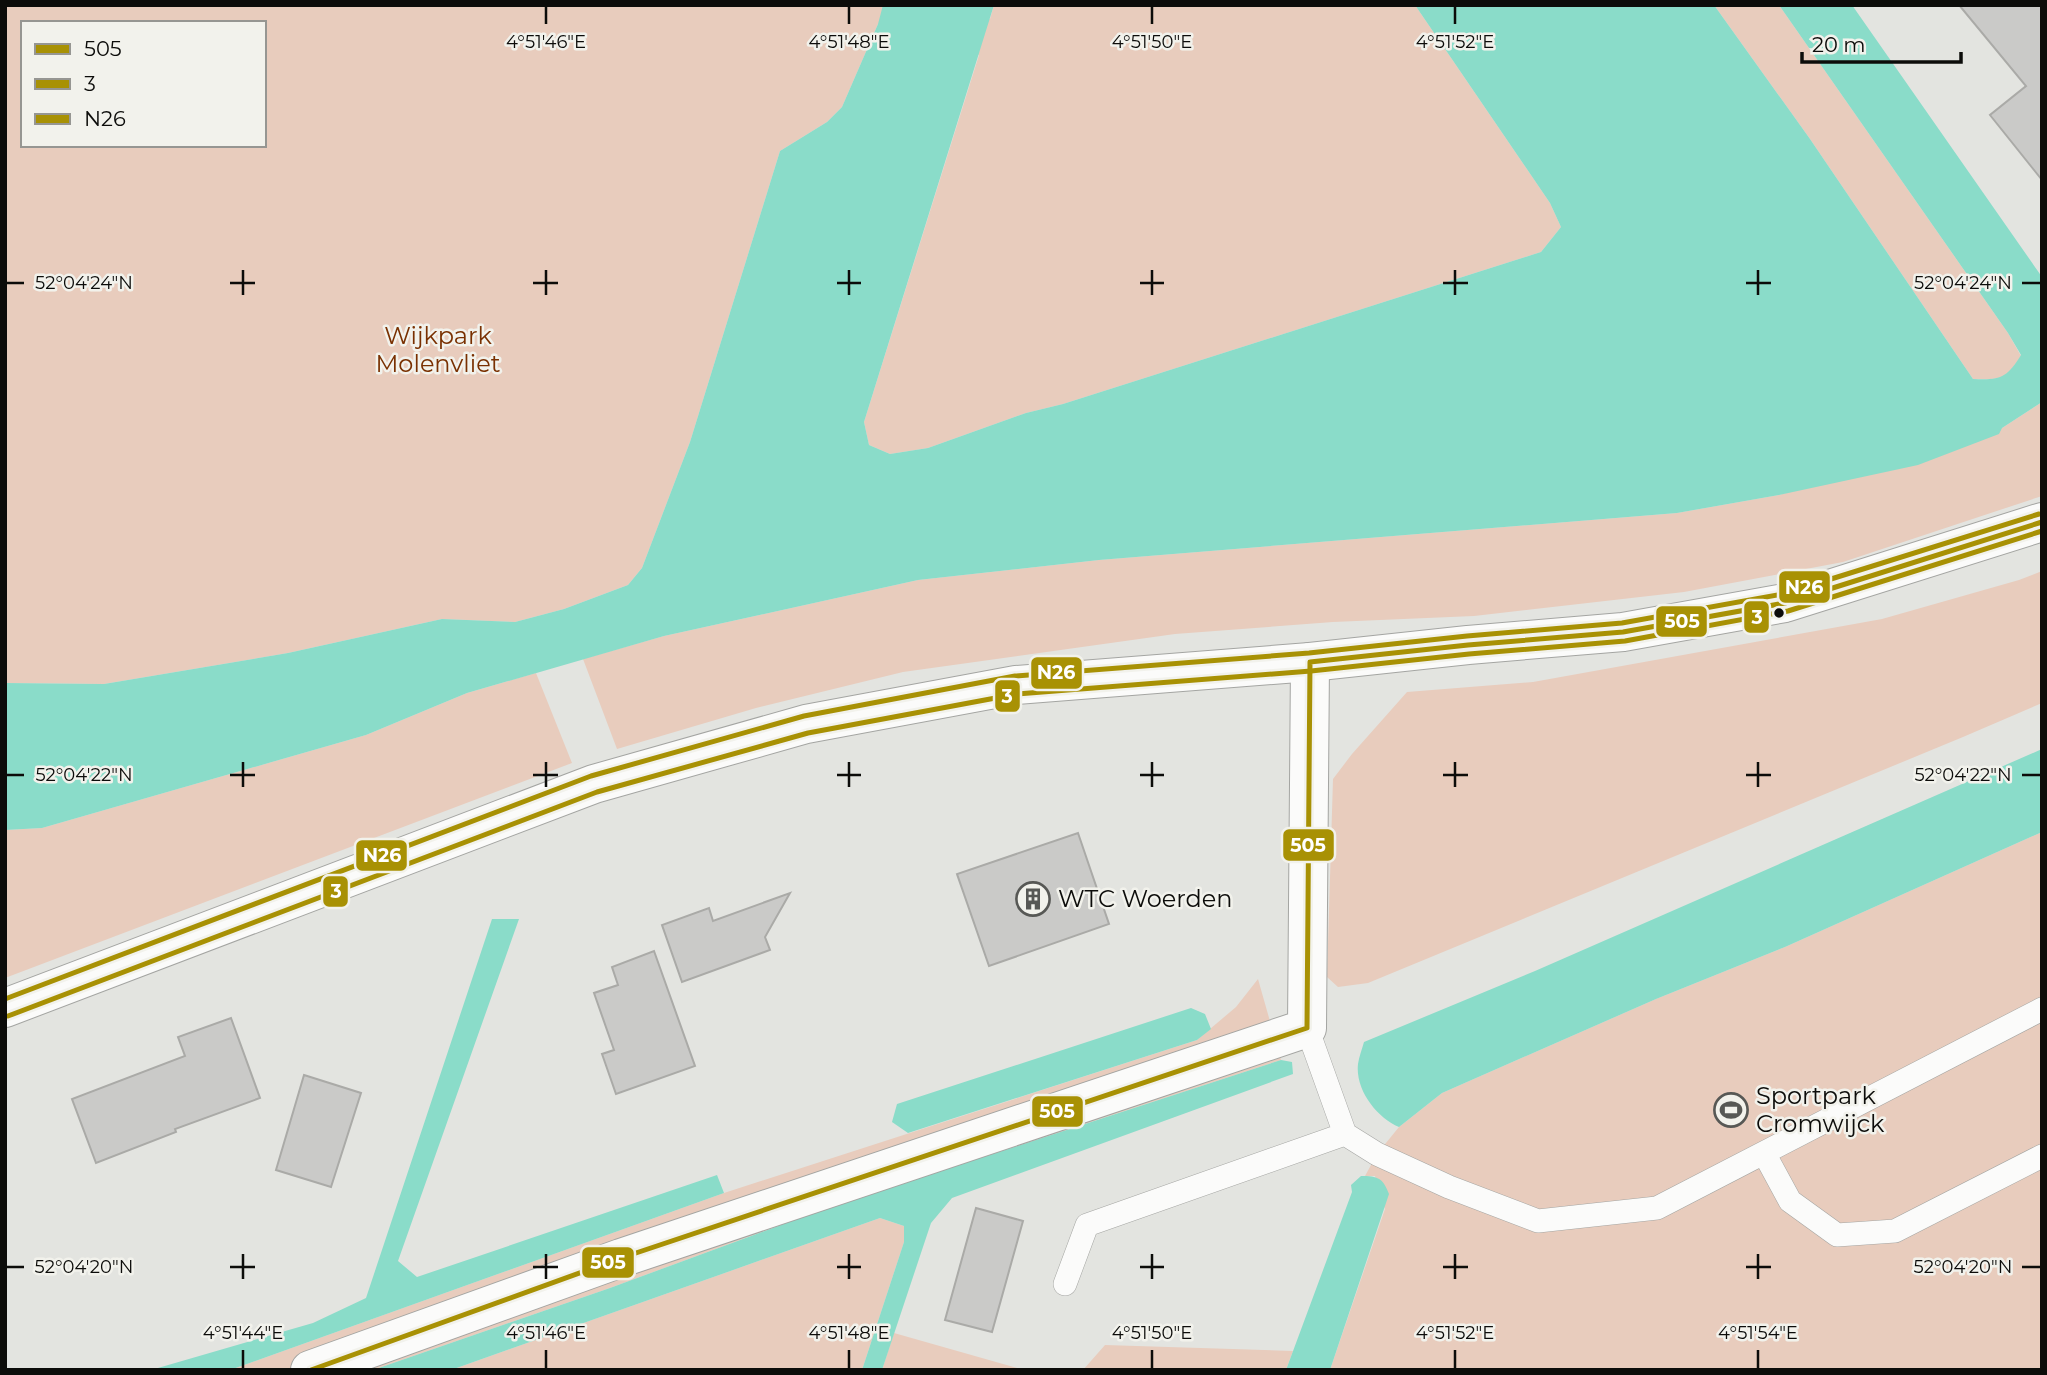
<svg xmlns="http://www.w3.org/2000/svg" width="2047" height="1375" font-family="Montserrat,sans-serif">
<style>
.green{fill:#e8ccbd;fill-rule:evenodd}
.water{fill:#8adcc9}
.building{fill:#cacac8;stroke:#aaaaa7;stroke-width:2}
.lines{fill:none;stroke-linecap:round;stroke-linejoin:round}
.lane-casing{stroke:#a4a5a2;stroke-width:24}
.street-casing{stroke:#a4a5a2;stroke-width:40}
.secondary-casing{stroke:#a4a5a2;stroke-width:40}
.lane{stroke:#fbfbfa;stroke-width:23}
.street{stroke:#fbfbfa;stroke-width:38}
.secondary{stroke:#fbfbfa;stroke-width:38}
.bus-1-casing{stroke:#f2f2ec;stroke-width:10}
.bus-2-casing{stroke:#f2f2ec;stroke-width:10}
.bus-3-casing{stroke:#f2f2ec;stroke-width:10}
.bus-1{stroke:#a89104;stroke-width:5}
.bus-2{stroke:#a89104;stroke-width:5}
.bus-3{stroke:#a89104;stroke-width:5}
.ticks{fill:none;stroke:#0c0c0a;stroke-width:2.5}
.bus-dot{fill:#0c0c0a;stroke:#f2f2ec;stroke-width:2.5}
.labels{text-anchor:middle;stroke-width:5;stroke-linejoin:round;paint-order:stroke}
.park-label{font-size:24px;fill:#793001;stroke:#f2f2ec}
.poi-label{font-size:24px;fill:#0c0c0a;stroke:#f2f2ec;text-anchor:start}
.ticks-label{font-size:18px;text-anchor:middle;fill:#0c0c0a;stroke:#f2f2ec;stroke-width:5;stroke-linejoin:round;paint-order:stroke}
.line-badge{stroke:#f2f2ec;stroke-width:2.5}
.badge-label{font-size:19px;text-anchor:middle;font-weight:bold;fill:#fff}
</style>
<rect width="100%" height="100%" fill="#e3e4e0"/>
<!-- green -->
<path class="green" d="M 5,5 L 946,5 L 990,19 L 994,5 L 1415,5 L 1550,203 L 1561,227 L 1541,252 L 1063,404 L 1026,413 L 928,448 L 890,454 L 869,445 L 864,422 L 979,55 L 878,24 L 842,107 L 827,122 L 780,151 L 690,442 L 642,568 L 628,585 L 564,609 L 515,622 L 442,619 L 288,653 L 104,684 L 5,683 ZM 23,23 L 264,23 L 264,145 L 23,145 Z
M 1714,5 L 1779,5 L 2008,333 L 2021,356 C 2004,381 2003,379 1973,379 L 1810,139 Z
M 2042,402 L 2042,496 L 1843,562 L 1684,592 L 1474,616 L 1333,622 L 1175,634 L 903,672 L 756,708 L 617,749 L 583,659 L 664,636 L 918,580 L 1099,560 L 1677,513 L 1779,495 L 2002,428 Z
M 2042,571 L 2042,703 L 1963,737 L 1368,983 L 1338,987 L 1327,977 L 1333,779 L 1352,754 L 1407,692 L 1533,682 L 1882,619 L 2019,580 Z
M 536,673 L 572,763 L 5,978 L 5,830 L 42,828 L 366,735 L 467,693 Z
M 2042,832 L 2042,1370 L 1330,1370 L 1385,1209 L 1375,1176 L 1365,1176 L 1377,1154 L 1399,1127 L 1442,1093 L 1656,999 L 1785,947 Z
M 1258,979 L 1281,1060 L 827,1208 L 610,1288 L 373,1370 L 230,1370 L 724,1193 L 1197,1040 L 1236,1007 Z
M 880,1218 L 904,1226 L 904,1242 L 862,1370 L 451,1370 Z
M 894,1333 L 1024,1370 L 882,1370 Z
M 1105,1345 L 1293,1351 L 1286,1370 L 1083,1370 Z"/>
<!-- water -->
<path class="water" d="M 883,5 L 994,5 L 864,422 L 869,445 L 890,454 L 928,448 L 1026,413 L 1063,404 L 1541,252 L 1561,227 L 1550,203 L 1415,5 L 1714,5 L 1810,139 L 1973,379 C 2000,380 2006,379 2021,355 L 2008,333 L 1779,5 L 1852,5 L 2042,277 L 2042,402 L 2002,428 L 1999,434 L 1918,465 L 1779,495 L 1677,513 L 1099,560 L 918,580 L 664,636 L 467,693 L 366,735 L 42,828 L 5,830 L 5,683 L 104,684 L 288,653 L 442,619 L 515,622 L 564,609 L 628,585 L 642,568 L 690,442 L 780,151 L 827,122 L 842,107 L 878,24 Z
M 2042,749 L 2042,832 L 1785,947 L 1656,999 L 1442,1093 L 1399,1127 C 1377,1118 1355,1090 1358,1064 C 1359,1057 1362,1049 1364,1042 L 1535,971 Z
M 492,919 L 519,919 L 398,1261 L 417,1277 L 717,1175 L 724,1193 L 230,1370 L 151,1370 L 313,1323 L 366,1298 Z
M 1191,1008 L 1205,1014 L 1211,1029 L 1197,1040 L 908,1133 L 892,1122 L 897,1104 Z
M 1281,1060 L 1292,1062 L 1293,1074 L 952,1198 L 931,1223 L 882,1370 L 862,1370 L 904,1242 L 904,1226 L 880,1218 L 451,1370 L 373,1370 L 610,1288 L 827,1208 Z
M 1361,1176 C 1378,1176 1383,1178 1389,1194 L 1330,1370 L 1286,1370 L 1352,1192 L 1351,1185 Z"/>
<!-- building -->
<path class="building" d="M 1959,5 L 2042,5 L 2042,180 L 1990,115 L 2026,86 Z
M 1078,833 L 1109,924 L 989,966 L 957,874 Z
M 790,893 L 765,937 L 770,950 L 682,982 L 662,925 L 709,908 L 713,921 Z
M 654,951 L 695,1066 L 616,1094 L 602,1054 L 614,1050 L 594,993 L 618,985 L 612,967 Z
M 231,1018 L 260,1098 L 175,1129 L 176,1132 L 96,1163 L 72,1099 L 185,1056 L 178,1037 Z
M 304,1075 L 361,1093 L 331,1187 L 276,1170 Z
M 976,1208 L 1023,1221 L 992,1332 L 945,1320 Z"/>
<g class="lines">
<!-- lane casing -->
<g class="lane-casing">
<path id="lane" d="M 1307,1028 L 1345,1134 L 1377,1154 L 1449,1187 L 1538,1221 L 1657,1208 L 2042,1009
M 1764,1153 L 1790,1201 L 1837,1235 L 1895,1231 L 2042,1156
M 1065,1284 L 1087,1225 L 1345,1134"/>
</g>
<!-- street casing -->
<g class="street-casing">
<path id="street" d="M 310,1370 L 621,1258 L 1307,1028 L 1310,662"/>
</g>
<!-- secondary casing -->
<g class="secondary-casing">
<path id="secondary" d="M 5,1008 L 594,784 L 806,724 L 1016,685 L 1310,662 L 1468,645 L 1623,632 L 1785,603 L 2042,522"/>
</g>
<!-- lane -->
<use href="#lane" class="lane"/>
<!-- street -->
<use href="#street" class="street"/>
<!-- secondary -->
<use href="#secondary" class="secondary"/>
<!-- bus-1 casing -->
<g class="bus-1-casing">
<path id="bus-1" d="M 1310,662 L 1468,645 L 1623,632 L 1785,603 L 2042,522
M 1307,1028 L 1310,662
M 311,1370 L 621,1258 L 1307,1028"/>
</g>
<!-- bus-2 casing -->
<g class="bus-2-casing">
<path id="bus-2" d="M 8,1016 L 597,792 L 808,733 L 1017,694 L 1311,671 L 1469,654 L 1625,641 L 1788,611 L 2042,531"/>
</g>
<!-- bus-3 casing -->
<g class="bus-3-casing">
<path id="bus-3" d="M 5,999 L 591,776 L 804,716 L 1015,676 L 1309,653 L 1467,636 L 1622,623 L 1783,594 L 2039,514"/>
</g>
<!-- bus-1 -->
<use href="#bus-1" class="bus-1"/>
<!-- bus-2 -->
<use href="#bus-2" class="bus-2"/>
<!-- bus-3 -->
<use href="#bus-3" class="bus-3"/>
</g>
<!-- ticks -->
<path class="ticks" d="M 546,7 L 546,24M 849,7 L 849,24M 1152,7 L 1152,24M 1455,7 L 1455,24M 243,270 L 243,295M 546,270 L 546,295M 849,270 L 849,295M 1152,270 L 1152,295M 1455,270 L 1455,295M 1758,270 L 1758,295M 7,283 L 24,283M 230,283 L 255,283M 533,283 L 558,283M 837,283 L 861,283M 1140,283 L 1164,283M 1443,283 L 1468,283M 1746,283 L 1771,283M 2022,283 L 2040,283M 243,762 L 243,787M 546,762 L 546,787M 849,762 L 849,787M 1152,762 L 1152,787M 1455,762 L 1455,787M 1758,762 L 1758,787M 7,775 L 24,775M 230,775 L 255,775M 533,775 L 558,775M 837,775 L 861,775M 1140,775 L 1164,775M 1443,775 L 1468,775M 1746,775 L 1771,775M 2022,775 L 2040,775M 243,1254 L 243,1279M 546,1254 L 546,1279M 849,1254 L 849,1279M 1152,1254 L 1152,1279M 1455,1254 L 1455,1279M 1758,1254 L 1758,1279M 7,1267 L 24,1267M 230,1267 L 255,1267M 533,1267 L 558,1267M 837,1267 L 861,1267M 1140,1267 L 1164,1267M 1443,1267 L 1468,1267M 1746,1267 L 1771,1267M 2022,1267 L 2040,1267M 243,1350 L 243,1368M 546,1350 L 546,1368M 849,1350 L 849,1368M 1152,1350 L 1152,1368M 1455,1350 L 1455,1368M 1758,1350 L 1758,1368"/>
<!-- icons -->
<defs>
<g id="building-ring" transform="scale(1.75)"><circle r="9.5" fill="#f2f2ec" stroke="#575855" stroke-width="1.5"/><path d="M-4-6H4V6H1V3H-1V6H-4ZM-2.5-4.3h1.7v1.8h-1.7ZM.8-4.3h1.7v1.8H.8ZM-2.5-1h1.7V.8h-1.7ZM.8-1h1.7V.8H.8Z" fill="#575855"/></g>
<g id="stadium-ring" transform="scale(1.75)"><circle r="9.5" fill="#f2f2ec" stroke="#575855" stroke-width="1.5"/><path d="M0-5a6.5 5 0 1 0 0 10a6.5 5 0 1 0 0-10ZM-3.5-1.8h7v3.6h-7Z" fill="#575855"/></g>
</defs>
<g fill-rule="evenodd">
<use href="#building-ring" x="1033" y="899"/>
<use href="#stadium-ring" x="1731" y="1110"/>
</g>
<!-- markers -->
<circle class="bus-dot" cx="1779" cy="613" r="6"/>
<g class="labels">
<!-- park labels -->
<g class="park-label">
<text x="438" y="344">Wijkpark<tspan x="438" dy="28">Molenvliet</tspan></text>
</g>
<!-- poi labels -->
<g class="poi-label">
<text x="1058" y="907">WTC Woerden</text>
<text x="1756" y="1104">Sportpark<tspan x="1756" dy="28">Cromwijck</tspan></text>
</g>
</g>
<g class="ticks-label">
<text x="546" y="48">4°51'46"E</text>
<text x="849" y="48">4°51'48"E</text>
<text x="1152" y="48">4°51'50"E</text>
<text x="1455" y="48">4°51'52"E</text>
<text x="84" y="289">52°04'24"N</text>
<text x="1963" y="289">52°04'24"N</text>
<text x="84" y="781">52°04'22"N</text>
<text x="1963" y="781">52°04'22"N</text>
<text x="84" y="1273">52°04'20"N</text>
<text x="1963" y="1273">52°04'20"N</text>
<text x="243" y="1339">4°51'44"E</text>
<text x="546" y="1339">4°51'46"E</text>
<text x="849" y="1339">4°51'48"E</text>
<text x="1152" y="1339">4°51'50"E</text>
<text x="1455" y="1339">4°51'52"E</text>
<text x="1758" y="1339">4°51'54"E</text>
</g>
<g class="line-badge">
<rect x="1778" y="570" width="53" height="34" rx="7" fill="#a89104"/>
<rect x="1743" y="600" width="27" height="34" rx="7" fill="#a89104"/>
<rect x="1655" y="605" width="53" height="33" rx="7" fill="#a89104"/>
<rect x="1030" y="656" width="53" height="34" rx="7" fill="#a89104"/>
<rect x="994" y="679" width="27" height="34" rx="7" fill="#a89104"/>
<rect x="1282" y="828" width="53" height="34" rx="7" fill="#a89104"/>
<rect x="355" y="839" width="53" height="33" rx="7" fill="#a89104"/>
<rect x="322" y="875" width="27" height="33" rx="7" fill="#a89104"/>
<rect x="1031" y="1095" width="53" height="33" rx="7" fill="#a89104"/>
<rect x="581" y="1246" width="54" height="33" rx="7" fill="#a89104"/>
</g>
<g class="badge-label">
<text x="1804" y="594">N26</text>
<text x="1757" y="624">3</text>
<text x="1682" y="628">505</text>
<text x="1056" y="679">N26</text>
<text x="1007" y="703">3</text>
<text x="1308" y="852">505</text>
<text x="382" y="862">N26</text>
<text x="336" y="898">3</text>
<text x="1057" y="1118">505</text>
<text x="608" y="1269">505</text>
</g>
<!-- border -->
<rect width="2047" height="1375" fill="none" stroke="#0c0c0a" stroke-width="14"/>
<!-- legend -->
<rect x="21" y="21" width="245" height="126" fill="#f2f2ec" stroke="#969692" stroke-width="2"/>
<rect x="35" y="44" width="35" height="10" fill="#a89104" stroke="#969692" stroke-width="2"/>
<text x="84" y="56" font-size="21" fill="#0c0c0a">505</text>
<rect x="35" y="79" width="35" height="10" fill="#a89104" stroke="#969692" stroke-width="2"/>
<text x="84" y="91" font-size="21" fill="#0c0c0a">3</text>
<rect x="35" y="114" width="35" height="10" fill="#a89104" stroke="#969692" stroke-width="2"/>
<text x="84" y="126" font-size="21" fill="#0c0c0a">N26</text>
<!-- scale -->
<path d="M1802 52v10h159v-10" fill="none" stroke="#0c0c0a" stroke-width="3.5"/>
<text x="1812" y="52" font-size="21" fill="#0c0c0a" stroke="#f2f2ec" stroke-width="5" paint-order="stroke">20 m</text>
</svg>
